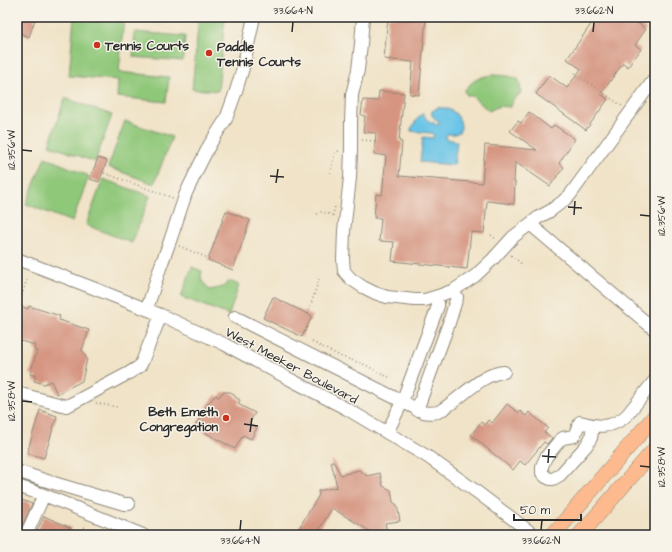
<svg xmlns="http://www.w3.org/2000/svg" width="672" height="552" font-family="'Architects Daughter',sans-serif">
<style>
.green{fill:#90c87a;stroke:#5e7a52}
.water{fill:#69c4e7;stroke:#4a7889}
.building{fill:#d59581}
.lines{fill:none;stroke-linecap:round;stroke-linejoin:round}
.minor-casing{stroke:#8e8779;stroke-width:14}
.major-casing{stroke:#8e8779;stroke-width:16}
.path{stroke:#8e8779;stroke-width:1.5;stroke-dasharray:1 3;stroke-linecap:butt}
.minor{stroke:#fff;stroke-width:12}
.major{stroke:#fcba8e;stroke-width:15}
.ticks{fill:none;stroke:#2b2b2b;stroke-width:1.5}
.poi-dot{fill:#c8321e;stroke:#f7f3e8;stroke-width:1.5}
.labels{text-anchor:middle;stroke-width:3;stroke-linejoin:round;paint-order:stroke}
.poi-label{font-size:13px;font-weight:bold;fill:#2b2b2b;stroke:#f7f3e8;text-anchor:start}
.street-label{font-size:13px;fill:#2b2b2b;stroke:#f7f3e8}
.neatline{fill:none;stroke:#2b2b2b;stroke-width:1.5}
.ticks-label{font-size:10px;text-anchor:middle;fill:#2b2b2b}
</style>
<rect width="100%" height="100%" fill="#f7f3e8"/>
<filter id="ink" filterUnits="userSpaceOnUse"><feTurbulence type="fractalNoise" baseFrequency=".025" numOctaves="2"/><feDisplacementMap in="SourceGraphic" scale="8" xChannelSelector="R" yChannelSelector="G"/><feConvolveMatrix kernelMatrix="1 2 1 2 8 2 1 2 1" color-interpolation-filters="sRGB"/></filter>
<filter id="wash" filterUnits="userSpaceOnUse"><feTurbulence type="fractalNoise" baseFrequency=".012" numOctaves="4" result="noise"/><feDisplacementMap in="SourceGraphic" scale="16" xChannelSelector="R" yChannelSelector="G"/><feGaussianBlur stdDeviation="0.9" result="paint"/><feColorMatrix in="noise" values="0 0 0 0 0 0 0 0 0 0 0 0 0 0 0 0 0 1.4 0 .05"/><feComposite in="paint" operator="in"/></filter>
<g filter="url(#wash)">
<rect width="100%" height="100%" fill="#f0e3c7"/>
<!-- green -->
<path class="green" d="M 74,17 L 124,17 L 119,72 L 169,77 L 166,102 L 117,97 L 118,80 L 69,76 Z
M 199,17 L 225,17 L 218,91 L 192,89 Z
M 135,32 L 185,36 L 183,61 L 133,57 Z
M 492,75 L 509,76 L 518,79 L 520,83 L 521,93 L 513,100 L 510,107 L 499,106 L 489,111 L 472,96 L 467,95 L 464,91 C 473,80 478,77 492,75 Z
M 65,98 L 112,115 L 95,162 L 49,145 Z
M 125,121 L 172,137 L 154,184 L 108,167 Z
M 45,157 L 89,176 L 72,222 L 26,204 Z
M 103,179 L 150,196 L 132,243 L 86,225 Z
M 192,267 L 202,271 C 199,284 206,282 209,290 C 217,288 224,289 229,281 L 239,285 L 229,315 L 181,297 Z"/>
<!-- water -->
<path class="water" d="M 437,108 C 443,107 450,109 455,113 C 461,119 465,133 454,134 C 452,135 450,134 447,134 L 446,136 L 446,139 L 457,141 L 454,165 L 420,162 L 423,137 L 433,138 L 434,135 L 431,133 L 411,131 L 411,129 L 418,118 L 423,113 C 425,117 428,123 434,122 L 434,124 L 435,125 L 438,125 L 439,121 C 434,118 431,117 432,111 Z"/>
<g id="blocks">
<!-- building -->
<path class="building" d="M 17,17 L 36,17 L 29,37 L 17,32 Z
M 388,17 L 426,17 L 419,95 L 410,94 L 413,62 L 384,59 Z
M 596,17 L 635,17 L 633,20 L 646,29 L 635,45 L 641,49 L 628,67 L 623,63 L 601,94 L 608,99 L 586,130 L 536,94 L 549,75 L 567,88 L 581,69 L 567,59 Z
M 379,91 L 404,93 L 399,141 L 402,142 L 399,176 L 482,183 L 485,145 L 537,150 L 510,131 L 518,121 L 521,123 L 529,112 L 551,129 L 554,125 L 575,139 L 559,163 L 564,167 L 550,186 L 515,162 L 514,182 L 515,182 L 514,204 L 487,201 L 484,233 L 471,232 L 467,269 L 392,261 L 394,242 L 379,241 L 381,218 L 374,218 L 376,194 L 382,195 L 386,156 L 374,154 L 376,133 L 363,132 L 365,116 L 361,115 L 363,100 L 378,101 Z
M 98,158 L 107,161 L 99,182 L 90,179 Z
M 226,211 L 250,220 L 233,270 L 208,260 Z
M 273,297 L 312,316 L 302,337 L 263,318 Z
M 21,306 L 28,309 L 29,306 L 60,316 L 59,320 L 89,330 L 82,350 L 87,359 L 82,381 L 57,394 L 51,381 L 44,384 L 34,381 L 36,376 L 30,374 L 37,351 L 34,350 L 35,345 L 17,340 L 17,323 Z
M 223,392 L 231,392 L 235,396 L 235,397 L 240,400 L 238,404 L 255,413 L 249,423 L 257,428 L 251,439 L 243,435 L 235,449 L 195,427 L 208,403 L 216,395 L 219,397 Z
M 507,404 L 519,413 L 520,411 L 526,416 L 529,412 L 548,428 L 544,432 L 552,438 L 547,444 L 544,442 L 525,465 L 520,461 L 513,470 L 471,435 L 481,422 L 485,425 L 488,420 L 492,423 Z
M 40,410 L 57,416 L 44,458 L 27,453 Z
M 331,461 L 333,461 L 341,475 L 359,470 L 367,476 L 380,473 L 383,486 L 391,490 L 393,502 L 397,505 L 400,521 L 385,523 L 388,535 L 376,535 L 332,508 L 316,535 L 310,535 L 299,528 L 319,495 L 318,491 L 337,487 Z
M 17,498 L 32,504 L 18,535 L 17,535 Z
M 44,516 L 71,528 L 68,535 L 35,535 Z"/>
</g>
</g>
<g filter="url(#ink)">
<use href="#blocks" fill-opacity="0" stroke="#8e8779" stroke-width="1"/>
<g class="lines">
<!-- minor casing -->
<g class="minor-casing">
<path id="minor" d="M 363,17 L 361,44 L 358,70 L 352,95 L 351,122 L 351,150 L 350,178 L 344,231 L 343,259 L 344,271 L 351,279 L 363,287 L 375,293 L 387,297 L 415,300 L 425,300 L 438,296 L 454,290 L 475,276 L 493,259 L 513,237 L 539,217 L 550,211 L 562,202 L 570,195 L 655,78
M 530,224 L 655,330
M 17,259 L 88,286 L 161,315 L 224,344 L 297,383 L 347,409 L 428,457 L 477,492 L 534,535
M 147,309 L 160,268 L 170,241 L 186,193 L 198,168 L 210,144 L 226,119 L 235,94 L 243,68 L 254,17
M 235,317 L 423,412 C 427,413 433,413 438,412 C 441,411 444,408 446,407 C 463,396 483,373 504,372
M 17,393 L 66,406 L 69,405 L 129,373 L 140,366 L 142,362 L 161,315
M 417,410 L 449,323 L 457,297
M 593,426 L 591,438 L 586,446 L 560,475 L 553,479 L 550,479 L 546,477 L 542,473 L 542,466 L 546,457 L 560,440 L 563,438 L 574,436 L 580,422 C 598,427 612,429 627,415 L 655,380
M 387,433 L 402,402 L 438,306 L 438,296
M 17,471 L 44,480 L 124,504 L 129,504
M 17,486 L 44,495 L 143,535
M 26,535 L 44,495"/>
</g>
<!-- major casing -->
<g class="major-casing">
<path id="major" d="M 553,535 L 655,416
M 580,535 L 655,449"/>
</g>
<!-- path -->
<path class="path" d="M 276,17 L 277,17
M 575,73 L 622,106
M 362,140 L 363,140 L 375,141
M 104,173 L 173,198
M 330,173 L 335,153 L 340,150
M 317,214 L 321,212 L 333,215 L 335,206 L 337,206
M 491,235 L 496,239
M 179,246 L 208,258
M 511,255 L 523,265
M 17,311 L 27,279
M 308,314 L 319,279
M 312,342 L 342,357 L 366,365 L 379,373 L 389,377
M 96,403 L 117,407
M 81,535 L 86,524"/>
<!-- minor -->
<use href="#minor" class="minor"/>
<!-- major -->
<use href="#major" class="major"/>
</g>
</g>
<!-- ticks -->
<path class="ticks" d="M 292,32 L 293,22M 593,32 L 594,22M 22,150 L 32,151M 270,176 L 284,177M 276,183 L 278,169M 568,207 L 582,208M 574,215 L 575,201M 640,215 L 650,216M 22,401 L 32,402M 244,424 L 258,426M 250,432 L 252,418M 542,456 L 556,457M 548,463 L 549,449M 640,466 L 650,467M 240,530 L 241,520M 541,530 L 542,520"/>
<!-- markers -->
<g class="poi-dot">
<circle cx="97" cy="45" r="4"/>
<circle cx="209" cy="53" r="4"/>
<circle cx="226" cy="418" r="4"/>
</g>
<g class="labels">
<!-- poi labels -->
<g class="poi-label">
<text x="105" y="50">Tennis Courts</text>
<text x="217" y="51">Paddle<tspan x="217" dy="15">Tennis Courts</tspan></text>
<text x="218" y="416" text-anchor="end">Beth Emeth<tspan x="218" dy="15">Congregation</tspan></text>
</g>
<!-- street labels -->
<g class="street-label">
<text transform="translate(292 365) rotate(28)" y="5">West Meeker Boulevard</text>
</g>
</g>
<!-- margin -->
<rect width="672" height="552" fill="none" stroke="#f7f3e8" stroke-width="44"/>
<!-- scale -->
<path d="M514 514v6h67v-6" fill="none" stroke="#2b2b2b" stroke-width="2"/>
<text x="520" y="514" font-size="12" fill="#2b2b2b" stroke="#f7f3e8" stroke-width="3" paint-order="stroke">50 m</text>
<rect x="22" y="22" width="628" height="508" class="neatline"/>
<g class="ticks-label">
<text x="293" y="14">33.664°N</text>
<text x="594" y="14">33.662°N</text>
<text transform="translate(11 150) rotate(-90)" y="4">112.356°W</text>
<text transform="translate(661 216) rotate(-90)" y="4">112.356°W</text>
<text transform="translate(11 401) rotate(-90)" y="4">112.358°W</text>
<text transform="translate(661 467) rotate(-90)" y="4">112.358°W</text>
<text x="240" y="544">33.664°N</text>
<text x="541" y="544">33.662°N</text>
</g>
</svg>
